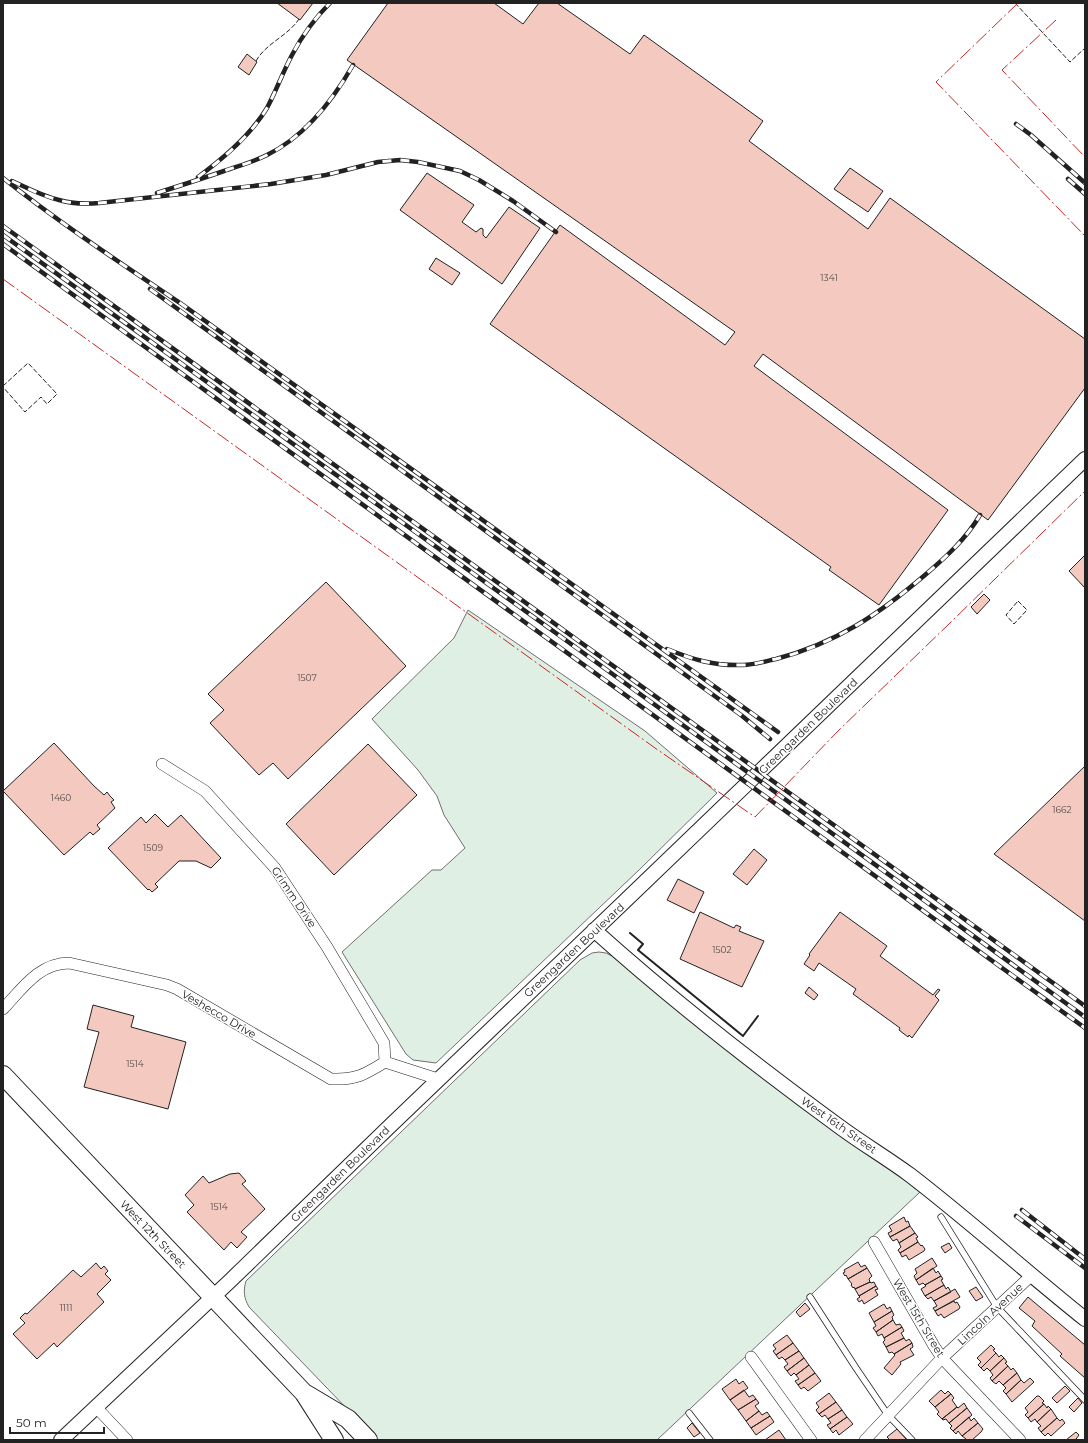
<svg xmlns="http://www.w3.org/2000/svg" width="1088" height="1443" font-family="Montserrat,sans-serif">
<style>
.green{fill:#e0efe3;stroke:#6f6f6f}
.building{fill:#f3c9c0;stroke:#222}
.lines{fill:none;stroke-linecap:round;stroke-linejoin:round}
.service-casing{stroke:#222;stroke-width:7}
.minor-casing{stroke:#222;stroke-width:12}
.tertiary-casing{stroke:#222;stroke-width:16}
.primary-casing{stroke:#222;stroke-width:20}
.service{stroke:#fff;stroke-width:5.5}
.minor{stroke:#fff;stroke-width:11}
.tertiary{stroke:#fff;stroke-width:14}
.primary{stroke:#fff;stroke-width:18}
.rail-casing{stroke:#222;stroke-width:4.5}
.rail{stroke:#fff;stroke-width:3;stroke-dasharray:9;stroke-linecap:butt}
.fence{stroke:#222;stroke-width:1;stroke-dasharray:5 2;stroke-linecap:butt}
.wall{stroke:#222;stroke-width:2}
.power{stroke:#c62828;stroke-width:1;stroke-dasharray:14 3 2 3;stroke-linecap:butt}
.labels{text-anchor:middle;stroke-width:3;stroke-linejoin:round;paint-order:stroke}
.number-label{font-size:9px;fill:#564c4a}
.street-label{font-size:11px;fill:#222;stroke:#fff}
</style>
<rect width="100%" height="100%" fill="#fff"/>
<!-- green -->
<path class="green" d="M 468,610 L 645,731 L 717,793 L 639,870 L 436,1063 L 413,1060 L 406,1054 L 342,952 L 432,870 L 441,870 L 465,848 L 444,815 L 437,796 L 418,770 L 372,719 L 454,638 Z
M 599,952 L 606,953 L 612,956 L 740,1061 L 823,1123 L 895,1172 L 920,1192 L 657,1440 L 377,1440 L 249,1307 C 244,1298 243,1291 246,1281 L 580,960 L 592,953 Z"/>
<!-- building -->
<path class="building" d="M 277,3 L 313,3 L 300,20 Z
M 388,3 L 494,3 L 523,24 L 539,3 L 557,3 L 630,54 L 644,35 L 763,121 L 749,141 L 868,229 L 890,198 L 1085,339 L 1085,388 L 988,520 L 763,354 L 754,366 L 948,510 L 879,605 L 829,570 L 831,567 L 490,324 L 560,225 L 725,345 L 735,332 L 347,60 Z
M 247,54 L 257,62 L 249,75 L 238,67 Z
M 850,168 L 883,191 L 868,212 L 834,189 Z
M 427,173 L 474,205 L 462,222 L 476,232 L 481,228 L 483,229 L 483,235 L 486,238 L 509,207 L 540,228 L 502,284 L 400,210 Z
M 436,258 L 460,273 L 452,285 L 429,269 Z
M 1085,555 L 1085,588 L 1069,571 Z
M 326,582 L 406,666 L 288,779 L 273,763 L 259,775 L 210,723 L 224,710 L 208,694 Z
M 984,594 L 990,600 L 977,614 L 971,607 Z
M 54,743 L 94,786 L 104,795 L 107,792 L 110,796 L 114,800 L 111,802 L 115,808 L 97,825 L 100,829 L 93,835 L 90,832 L 64,855 L 3,791 Z
M 368,744 L 417,795 L 334,875 L 286,824 Z
M 1085,766 L 1085,921 L 994,854 Z
M 155,814 L 168,827 L 181,815 L 221,858 L 211,868 L 196,861 L 179,861 L 155,884 L 158,887 L 152,892 L 149,889 L 148,890 L 108,848 L 141,817 L 146,823 Z
M 754,849 L 767,860 L 747,885 L 733,874 Z
M 678,879 L 704,892 L 694,913 L 667,900 Z
M 700,912 L 734,928 L 736,925 L 741,927 L 739,931 L 764,941 L 742,987 L 680,959 Z
M 840,912 L 887,946 L 880,956 L 933,995 L 938,989 L 940,990 L 935,996 L 939,1000 L 912,1038 L 909,1035 L 908,1037 L 899,1030 L 900,1028 L 853,994 L 856,989 L 819,963 L 814,971 L 804,964 L 810,955 L 809,954 Z
M 809,987 L 818,995 L 814,1000 L 805,993 Z
M 93,1005 L 134,1016 L 131,1027 L 186,1042 L 168,1109 L 84,1087 L 99,1032 L 87,1029 Z
M 239,1173 L 246,1181 L 242,1184 L 265,1209 L 241,1232 L 247,1237 L 237,1248 L 231,1242 L 224,1250 L 187,1212 L 194,1205 L 185,1195 L 203,1176 L 209,1183 L 230,1174 Z
M 904,1217 L 906,1222 L 908,1221 L 910,1226 L 890,1237 L 888,1233 L 892,1231 L 889,1226 Z
M 910,1226 L 915,1233 L 899,1243 L 897,1239 L 893,1241 L 890,1237 Z
M 915,1233 L 918,1237 L 916,1238 L 918,1242 L 900,1253 L 898,1250 L 901,1247 L 899,1243 Z
M 918,1242 L 921,1246 L 922,1245 L 925,1249 L 924,1251 L 909,1260 L 906,1255 L 902,1257 L 900,1253 Z
M 949,1243 L 952,1248 L 945,1253 L 941,1247 Z
M 932,1258 L 937,1266 L 916,1280 L 914,1276 L 917,1273 L 915,1269 Z
M 858,1262 L 861,1267 L 865,1265 L 867,1268 L 848,1279 L 846,1275 L 845,1276 L 843,1273 L 845,1272 L 844,1270 Z
M 96,1263 L 101,1269 L 104,1266 L 108,1271 L 105,1274 L 111,1280 L 97,1294 L 104,1302 L 57,1347 L 54,1343 L 37,1359 L 13,1334 L 25,1323 L 20,1318 L 25,1313 L 27,1314 L 73,1270 L 81,1277 Z
M 867,1268 L 872,1276 L 869,1279 L 870,1282 L 855,1289 L 854,1287 L 853,1288 L 851,1285 L 852,1284 L 848,1279 Z
M 933,1268 L 936,1273 L 938,1271 L 941,1276 L 925,1285 L 923,1283 L 919,1285 L 916,1280 Z
M 941,1276 L 943,1279 L 941,1280 L 944,1285 L 925,1296 L 921,1289 L 926,1286 L 925,1285 Z
M 870,1282 L 871,1283 L 874,1282 L 876,1286 L 859,1296 L 855,1289 Z
M 944,1285 L 946,1289 L 948,1287 L 951,1292 L 934,1301 L 931,1297 L 928,1299 L 925,1296 Z
M 876,1286 L 878,1289 L 875,1290 L 878,1295 L 864,1304 L 862,1300 L 859,1302 L 857,1299 L 860,1297 L 859,1296 Z
M 976,1287 L 983,1297 L 976,1301 L 969,1291 Z
M 955,1289 L 960,1297 L 935,1311 L 933,1308 L 937,1306 L 934,1301 Z
M 1028,1297 L 1085,1345 L 1085,1378 L 1060,1356 L 1062,1354 L 1032,1326 L 1035,1321 L 1019,1308 Z
M 954,1301 L 955,1303 L 957,1302 L 960,1307 L 959,1309 L 944,1318 L 941,1314 L 938,1316 L 935,1311 Z
M 805,1303 L 810,1309 L 800,1317 L 796,1312 Z
M 884,1304 L 887,1309 L 890,1307 L 892,1311 L 874,1322 L 869,1313 Z
M 892,1311 L 894,1315 L 892,1317 L 893,1320 L 876,1332 L 873,1328 L 876,1326 L 874,1322 Z
M 893,1320 L 896,1325 L 900,1324 L 902,1327 L 884,1338 L 882,1334 L 878,1336 L 876,1332 Z
M 902,1327 L 904,1331 L 901,1333 L 904,1338 L 886,1347 L 883,1342 L 885,1340 L 884,1338 Z
M 787,1335 L 793,1343 L 776,1355 L 773,1351 L 776,1349 L 773,1345 Z
M 904,1338 L 906,1341 L 909,1339 L 912,1343 L 894,1354 L 892,1352 L 889,1353 L 886,1347 Z
M 793,1343 L 799,1351 L 785,1360 L 782,1357 L 779,1359 L 776,1355 Z
M 912,1343 L 913,1347 L 910,1349 L 914,1355 L 900,1362 L 901,1364 L 892,1375 L 884,1368 L 895,1355 L 894,1354 Z
M 991,1345 L 995,1349 L 993,1350 L 996,1353 L 981,1368 L 978,1365 L 981,1362 L 977,1358 Z
M 799,1351 L 804,1358 L 787,1371 L 784,1367 L 788,1364 L 785,1360 Z
M 996,1353 L 999,1357 L 1001,1355 L 1004,1358 L 990,1371 L 987,1368 L 984,1371 L 981,1368 Z
M 804,1358 L 809,1365 L 796,1375 L 794,1373 L 791,1376 L 787,1371 Z
M 1004,1358 L 1007,1362 L 1005,1363 L 1008,1366 L 992,1381 L 990,1378 L 993,1375 L 990,1371 Z
M 809,1365 L 815,1373 L 798,1385 L 795,1381 L 799,1379 L 796,1375 Z
M 1008,1366 L 1011,1370 L 1013,1368 L 1017,1373 L 1003,1385 L 999,1381 L 996,1384 L 992,1381 Z
M 815,1373 L 821,1381 L 808,1391 L 804,1387 L 801,1389 L 798,1385 Z
M 1017,1373 L 1021,1380 L 1006,1394 L 1003,1391 L 1006,1388 L 1003,1385 Z
M 1030,1378 L 1034,1382 L 1012,1402 L 1006,1394 L 1021,1380 L 1024,1383 Z
M 736,1379 L 739,1384 L 743,1381 L 748,1388 L 730,1400 L 722,1389 Z
M 1065,1386 L 1070,1391 L 1057,1403 L 1052,1398 Z
M 744,1390 L 749,1397 L 753,1395 L 756,1399 L 738,1410 L 730,1400 Z
M 941,1390 L 945,1394 L 948,1391 L 951,1394 L 935,1407 L 929,1401 Z
M 829,1393 L 836,1402 L 819,1414 L 816,1410 L 819,1407 L 816,1403 Z
M 951,1394 L 954,1398 L 952,1400 L 957,1407 L 942,1419 L 937,1414 L 939,1412 L 935,1407 Z
M 1037,1396 L 1039,1396 L 1044,1401 L 1042,1403 L 1044,1404 L 1028,1418 L 1025,1415 L 1028,1412 L 1025,1408 Z
M 1078,1398 L 1082,1403 L 1074,1412 L 1069,1407 Z
M 756,1399 L 759,1403 L 755,1406 L 759,1411 L 746,1421 L 738,1410 Z
M 836,1402 L 842,1410 L 828,1419 L 825,1415 L 822,1417 L 819,1414 Z
M 964,1403 L 967,1408 L 949,1423 L 946,1419 L 943,1420 L 942,1419 L 957,1407 L 958,1408 Z
M 1044,1404 L 1047,1408 L 1048,1406 L 1051,1409 L 1037,1422 L 1035,1419 L 1031,1422 L 1028,1418 Z
M 967,1408 L 972,1415 L 953,1431 L 950,1428 L 952,1426 L 949,1423 Z
M 1051,1409 L 1057,1418 L 1041,1432 L 1038,1428 L 1041,1426 L 1037,1422 Z
M 842,1410 L 847,1417 L 830,1429 L 827,1425 L 831,1423 L 828,1419 Z
M 759,1411 L 762,1415 L 767,1412 L 770,1416 L 751,1428 L 746,1421 Z
M 770,1416 L 774,1422 L 756,1435 L 751,1428 Z
M 847,1417 L 853,1424 L 839,1435 L 836,1430 L 833,1433 L 830,1429 Z
M 969,1417 L 971,1421 L 974,1418 L 978,1423 L 962,1436 L 958,1431 L 956,1434 L 953,1431 Z
M 1057,1418 L 1060,1421 L 1062,1419 L 1065,1423 L 1051,1436 L 1048,1433 L 1045,1436 L 1041,1432 Z
M 692,1423 L 700,1433 L 694,1437 L 687,1428 Z
M 978,1423 L 983,1429 L 981,1432 L 972,1440 L 965,1440 L 966,1439 L 962,1436 Z
M 897,1429 L 907,1440 L 890,1440 L 887,1437 Z
M 779,1430 L 786,1440 L 765,1440 Z
M 1076,1432 L 1079,1435 L 1076,1439 L 1078,1440 L 1066,1440 Z"/>
<g class="lines">
<!-- service casing -->
<g class="service-casing">
<path id="service" d="M 941,1217 L 997,1307 L 1085,1400
M 810,1297 L 856,1368 L 888,1415 L 912,1440
M 689,1413 L 710,1440"/>
</g>
<!-- minor casing -->
<g class="minor-casing">
<path id="minor" d="M 162,764 L 205,791 L 275,868 L 327,947 L 384,1043 L 385,1062
M 3,1009 C 22,989 39,963 69,963 L 167,985 L 177,989 L 331,1079 C 356,1080 364,1075 385,1062 L 438,1079
M 874,1242 L 934,1346 L 942,1358 L 1020,1440
M 751,1357 L 811,1440
M 96,1407 L 127,1440
M 865,1440 L 942,1358 L 1032,1275"/>
</g>
<!-- tertiary casing -->
<g class="tertiary-casing">
<path id="tertiary" d="M 594,930 C 672,1000 755,1065 840,1127 C 863,1144 887,1158 910,1175 C 970,1221 1026,1272 1085,1319
M 61,1440 L 231,1280 L 390,1126 L 625,901 L 1085,459"/>
</g>
<!-- primary casing -->
<g class="primary-casing">
<path id="primary" d="M 3,1075 L 304,1393 L 334,1440
M 306,1394 L 348,1419 L 368,1440"/>
</g>
<!-- service -->
<use href="#service" class="service"/>
<!-- minor -->
<use href="#minor" class="minor"/>
<!-- tertiary -->
<use href="#tertiary" class="tertiary"/>
<!-- primary -->
<use href="#primary" class="primary"/>
<!-- rail casing -->
<g class="rail-casing">
<path id="rail" d="M 1016,124 L 1031,135 L 1085,183
M 198,177 C 224,158 250,136 267,108 C 276,91 283,72 292,55 C 302,36 315,18 330,3
M 3,178 C 61,224 122,264 183,305 L 778,732
M 1068,179 L 1085,194
M 12,181 C 27,188 42,196 59,200 C 72,204 86,204 99,203 L 271,184 L 326,175 L 378,162 L 400,160 L 418,162 L 460,171 L 479,180 L 513,201 L 556,232
M 157,193 C 179,186 201,179 224,171 C 238,166 253,162 267,155 C 304,137 333,100 353,65
M 3,226 L 1085,1006
M 3,235 L 578,649 L 1085,1017
M 3,244 L 1085,1028
M 150,289 L 741,715 L 770,739
M 667,649 C 694,660 714,666 743,665 C 754,665 766,661 776,659 C 836,643 878,615 925,575 C 946,557 966,539 980,515
M 1022,1210 L 1085,1259
M 1016,1216 L 1085,1268"/>
</g>
<!-- rail -->
<use href="#rail" class="rail"/>
<!-- fence -->
<path class="fence" d="M 1015,3 L 1070,62 L 1085,48
M 256,61 C 266,43 288,36 299,19
M 3,386 L 28,363 L 57,394 L 47,404 L 41,397 L 25,412 L 3,387
M 1018,601 L 1027,610 L 1014,624 L 1006,615 Z"/>
<!-- wall -->
<path class="wall" d="M 630,933 L 643,944 L 638,950 L 743,1036 L 758,1016"/>
<!-- power -->
<path class="power" d="M 1018,3 L 936,82 L 1085,236
M 1056,20 L 1002,70 L 1085,157
M 3,279 L 655,748 L 755,817 L 839,730 L 950,623 L 1085,491"/>
</g>
<g class="labels">
<!-- number labels -->
<g class="number-label">
<text x="829" y="281">1341</text>
<text x="307" y="681">1507</text>
<text x="61" y="801">1460</text>
<text x="1062" y="813">1662</text>
<text x="153" y="851">1509</text>
<text x="722" y="953">1502</text>
<text x="135" y="1067">1514</text>
<text x="219" y="1210">1514</text>
<text x="66" y="1311">1111</text>
</g>
<!-- street labels -->
<g class="street-label">
<text transform="translate(808 726) rotate(-44)" y="4">Greengarden Boulevard</text>
<text transform="translate(294 897) rotate(56)" y="4">Grimm Drive</text>
<text transform="translate(574 950) rotate(-43)" y="4">Greengarden Boulevard</text>
<text transform="translate(219 1014) rotate(30)" y="4">Veshecco Drive</text>
<text transform="translate(839 1125) rotate(35)" y="4">West 16th Street</text>
<text transform="translate(340 1174) rotate(-44)" y="4">Greengarden Boulevard</text>
<text transform="translate(153 1234) rotate(46)" y="4">West 12th Street</text>
<text transform="translate(990 1314) rotate(-43)" y="4">Lincoln Avenue</text>
<text transform="translate(919 1318) rotate(59)" y="4">West 15th Street</text>
</g>
</g>
<!-- border -->
<rect width="1088" height="1443" fill="none" stroke="#222222" stroke-width="8"/>
<!-- scale -->
<path d="M10 1427v6h94v-6" fill="none" stroke="#222222" stroke-width="2"/>
<text x="16" y="1427" font-size="12" fill="#222222" stroke="#ffffff" stroke-width="3" paint-order="stroke">50 m</text>
</svg>
